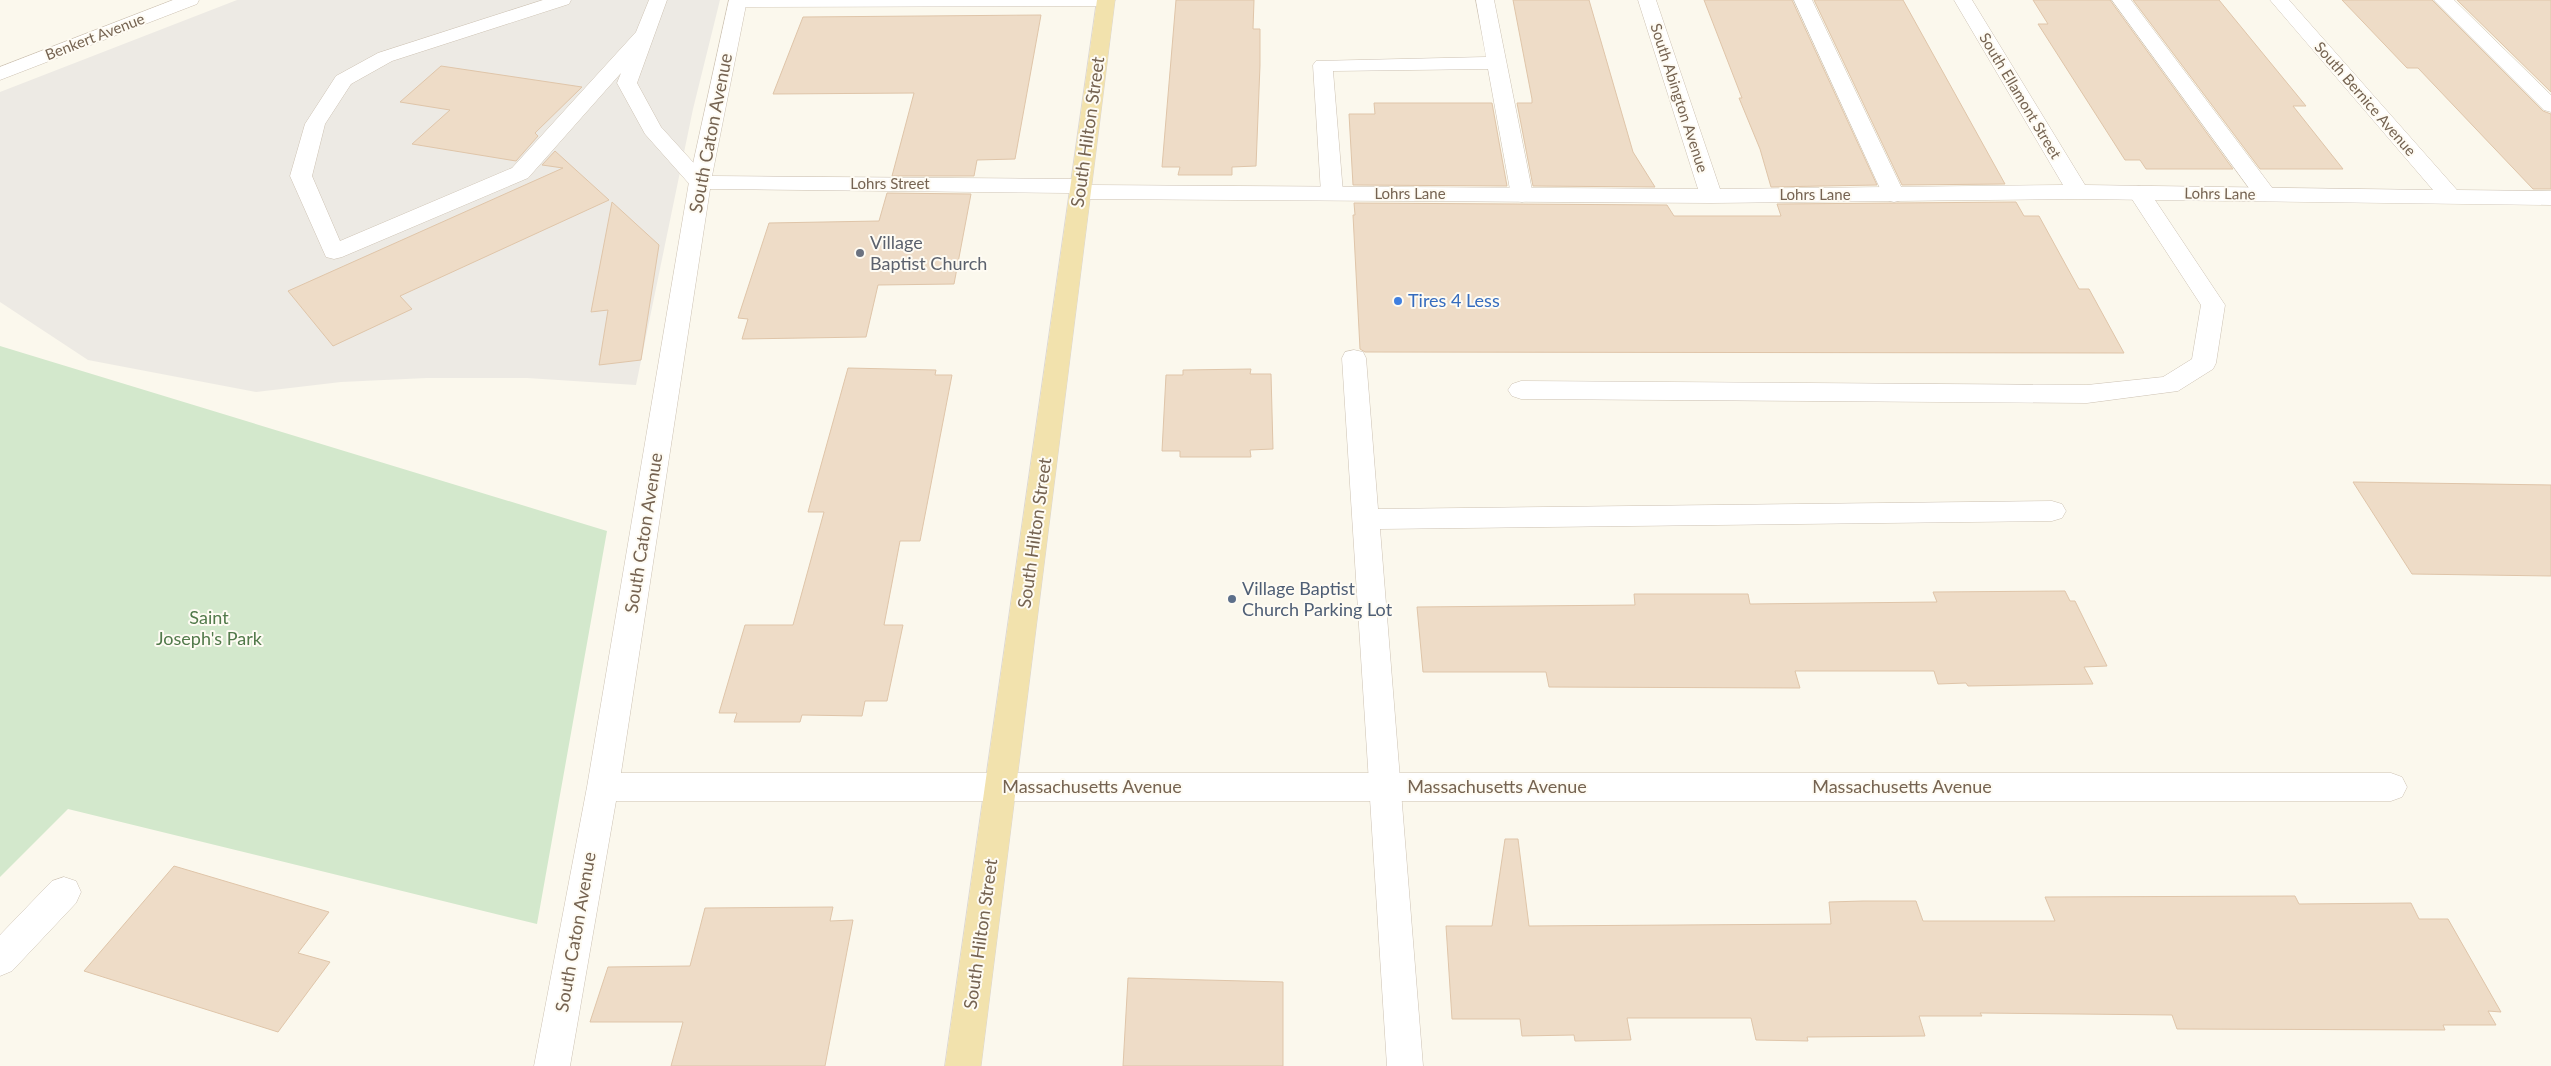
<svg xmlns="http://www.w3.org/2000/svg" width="2551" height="1066" font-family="Lato,sans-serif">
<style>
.industrial{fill:#edeae4}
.green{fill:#d3e8cc}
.building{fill:#eedcc7;stroke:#dfc5a9}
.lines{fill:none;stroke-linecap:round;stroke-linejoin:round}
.lane-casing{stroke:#cdc2b3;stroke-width:1}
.street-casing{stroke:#cdc2b3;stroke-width:1}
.primary-casing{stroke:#dbd6d2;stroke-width:1}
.lane{fill:#fff;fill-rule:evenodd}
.street{fill:#fff;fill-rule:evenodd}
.primary{fill:#f2e2ad;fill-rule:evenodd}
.worship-dot{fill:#6b7280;stroke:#fefbf3;stroke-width:2}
.shop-dot{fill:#3f7fe0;stroke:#fefbf3;stroke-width:2}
.service-dot{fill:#5c6f8a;stroke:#fefbf3;stroke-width:2}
.labels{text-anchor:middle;stroke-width:4;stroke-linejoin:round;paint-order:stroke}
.far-street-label{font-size:15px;fill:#756351;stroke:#fefbf3}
.street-label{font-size:18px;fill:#756351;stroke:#fefbf3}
.worship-label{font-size:18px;fill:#5b616d;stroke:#fefbf3;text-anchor:start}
.shop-label{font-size:18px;fill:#366cbe;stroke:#fefbf3;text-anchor:start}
.service-label{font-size:18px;fill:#4e5e75;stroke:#fefbf3;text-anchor:start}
.park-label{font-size:18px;fill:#51794a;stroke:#fefbf3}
</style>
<rect width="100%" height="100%" fill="#fbf8ed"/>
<!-- industrial -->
<path class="industrial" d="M 237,0 L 720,0 L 693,109 L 636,385 L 527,378 L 427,378 L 341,382 L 256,392 L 88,360 L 0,302 L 0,92 Z"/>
<!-- green -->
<path class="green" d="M 0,346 L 607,531 L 537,924 L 68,809 L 0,877 Z"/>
<!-- building -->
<path class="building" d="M 1176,0 L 1254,0 L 1253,29 L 1260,29 L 1260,65 L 1256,166 L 1232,167 L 1232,175 L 1178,175 L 1180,167 L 1162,167 Z
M 1513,0 L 1589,0 L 1633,152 L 1655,187 L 1533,186 L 1517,103 L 1532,103 L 1532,99 Z
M 1704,0 L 1792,0 L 1877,185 L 1771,187 L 1760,149 L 1739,98 L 1742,98 Z
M 1814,0 L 1903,0 L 2005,184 L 1902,185 Z
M 2033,0 L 2110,0 L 2233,169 L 2146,169 L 2140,160 L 2125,160 L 2038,24 L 2048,24 Z
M 2133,0 L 2219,0 L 2306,106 L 2293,106 L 2343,169 L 2260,169 Z
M 2342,0 L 2432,0 L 2543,111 L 2551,114 L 2551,189 L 2533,189 L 2418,68 L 2407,68 Z
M 2457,0 L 2551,0 L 2551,92 Z
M 1041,15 L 1015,159 L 977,160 L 974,176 L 892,176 L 914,93 L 773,94 L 803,17 Z
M 441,66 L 582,87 L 535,133 L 538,136 L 516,161 L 412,144 L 450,110 L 400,102 Z
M 1374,103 L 1492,103 L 1507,186 L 1353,185 L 1349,114 L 1375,114 Z
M 555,151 L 609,200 L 400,296 L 412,309 L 333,346 L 288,291 L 563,168 L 542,165 Z
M 887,193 L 971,194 L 954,284 L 878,285 L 866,337 L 742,339 L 748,319 L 738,318 L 769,223 L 879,221 Z
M 612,202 L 659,245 L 641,360 L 599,365 L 608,310 L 591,312 Z
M 2016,202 L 2024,216 L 2039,216 L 2079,289 L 2089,289 L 2124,353 L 1365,352 L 1360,349 L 1353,215 L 1355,215 L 1354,203 L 1667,205 L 1674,216 L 1781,216 L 1777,204 Z
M 848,368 L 936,370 L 935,375 L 952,375 L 920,541 L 900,541 L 884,625 L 903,625 L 887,701 L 865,701 L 862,716 L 802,715 L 800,722 L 734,722 L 737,713 L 719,713 L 745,625 L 793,625 L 824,512 L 808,512 Z
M 1251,369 L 1250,374 L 1271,374 L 1273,449 L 1250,450 L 1251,457 L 1180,457 L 1180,451 L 1162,451 L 1166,375 L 1183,375 L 1183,370 Z
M 2353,482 L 2551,485 L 2551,576 L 2412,574 Z
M 2065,591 L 2070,601 L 2075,601 L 2107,666 L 2084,667 L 2093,684 L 1968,686 L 1966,683 L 1938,684 L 1934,671 L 1795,671 L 1800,688 L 1549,687 L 1546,672 L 1423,672 L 1417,607 L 1635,605 L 1634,594 L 1748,594 L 1750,604 L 1937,602 L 1933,592 Z
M 1505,839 L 1518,839 L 1529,926 L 1831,924 L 1829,902 L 1863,901 L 1916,901 L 1923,921 L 2055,921 L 2045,897 L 2295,896 L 2299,904 L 2411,903 L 2419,919 L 2448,919 L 2501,1012 L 2488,1011 L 2496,1025 L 2443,1025 L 2445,1030 L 2177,1029 L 2172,1015 L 1980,1013 L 1982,1016 L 1919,1016 L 1925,1036 L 1807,1037 L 1808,1041 L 1756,1040 L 1751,1018 L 1627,1018 L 1631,1040 L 1575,1041 L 1574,1035 L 1522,1036 L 1520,1019 L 1452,1019 L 1446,926 L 1492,926 Z
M 174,866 L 329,912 L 298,953 L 330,962 L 278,1032 L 84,971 Z
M 833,907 L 830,921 L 853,920 L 825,1066 L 671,1066 L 683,1022 L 590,1022 L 608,967 L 690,966 L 705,908 Z
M 1128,978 L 1283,982 L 1283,1066 L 1123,1066 Z"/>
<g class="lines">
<!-- lane casing -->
<g class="lane-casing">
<path id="lane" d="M 543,0 L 571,0 L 569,4 L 392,61 L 351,84 L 325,124 L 312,176 L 340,241 L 512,168 L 636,32 L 649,0 L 667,0 L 637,83 L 661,127 L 711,182 L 708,187 L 700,189 L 692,187 L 645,134 L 617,83 L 621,73 L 528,178 L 342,257 L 334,259 L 326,257 L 290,176 L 305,124 L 336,76 L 378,53 Z
M 729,0 L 1115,0 L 1113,4 L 1106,6 L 738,7 L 731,5 Z
M 1476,0 L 1494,0 L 1533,195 L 1530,200 L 1522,202 L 1514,200 L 1511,195 L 1488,69 L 1333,71 L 1343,193 L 1340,198 L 1332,200 L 1324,198 L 1321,193 L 1313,65 L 1316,61 L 1486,57 Z
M 1794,0 L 1812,0 L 1905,195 L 1902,200 L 1894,202 L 1886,200 L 1883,195 Z
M 2112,0 L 2131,0 L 2273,189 L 2276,194 L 2273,199 L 2265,201 L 2257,199 Z
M 2434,0 L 2454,0 L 2551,95 L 2551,112 L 2544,110 Z
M 2139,186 L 2147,188 L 2225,305 L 2216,363 L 2213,369 L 2178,391 L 2087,403 L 1521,399 L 1512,396 L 1508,390 L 1512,384 L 1521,381 L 2087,385 L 2163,377 L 2192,359 L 2201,305 L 2128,193 L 2131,188 Z
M 1354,350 L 1363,352 L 1366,358 L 1378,509 L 2052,501 L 2062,504 L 2066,511 L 2062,518 L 2052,521 L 1380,529 L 1423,1066 L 1387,1066 L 1342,358 L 1345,352 Z"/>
</g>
<!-- street casing -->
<g class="street-casing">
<path id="street" d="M 173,0 L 199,0 L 197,4 L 0,80 L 0,67 Z
M 729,0 L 747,0 L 712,176 L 1081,179 L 1089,181 L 1091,185 L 1698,189 L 1638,0 L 1656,0 L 1720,189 L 2063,185 L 1954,0 L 1972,0 L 2085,185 L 2433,190 L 2270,0 L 2289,0 L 2457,190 L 2551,191 L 2551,205 L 2078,199 L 1711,203 L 1080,199 L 1072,197 L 1069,193 L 710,189 L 621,773 L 2391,773 L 2402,777 L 2407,787 L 2402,797 L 2391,801 L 616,801 L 570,1066 L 534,1066 L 587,787 L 689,182 Z
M 64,877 L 76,881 L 81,892 L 76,903 L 12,971 L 0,976 L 0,935 L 52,881 Z"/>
</g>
<!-- primary casing -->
<g class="primary-casing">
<path id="primary" d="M 1097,0 L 1115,0 L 981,1066 L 945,1066 Z"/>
</g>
<!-- lane -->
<use href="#lane" class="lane"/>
<!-- street -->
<use href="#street" class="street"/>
<!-- primary -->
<use href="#primary" class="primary"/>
</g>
<!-- markers -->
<circle class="worship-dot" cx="860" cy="253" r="5"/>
<circle class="shop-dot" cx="1398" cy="301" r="5"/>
<circle class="service-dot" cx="1232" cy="599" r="5"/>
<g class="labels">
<!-- far-street labels -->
<g class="far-street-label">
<text transform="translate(95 37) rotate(-21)" y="5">Benkert Avenue</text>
<text transform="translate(2020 96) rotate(59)" y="5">South Ellamont Street</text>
<text transform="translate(1679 98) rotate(72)" y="5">South Abington Avenue</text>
<text transform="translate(2365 99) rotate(49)" y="5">South Bernice Avenue</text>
<text x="890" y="189">Lohrs Street</text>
<text x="1410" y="199">Lohrs Lane</text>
<text transform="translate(2220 194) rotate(1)" y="5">Lohrs Lane</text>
<text x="1815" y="200">Lohrs Lane</text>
</g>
<!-- street labels -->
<g class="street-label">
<text transform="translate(1088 132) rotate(-82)" y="6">South Hilton Street</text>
<text transform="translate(711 133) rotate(-79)" y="6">South Caton Avenue</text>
<text transform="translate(644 533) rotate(-81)" y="6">South Caton Avenue</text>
<text transform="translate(1035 533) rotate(-82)" y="6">South Hilton Street</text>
<text x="1092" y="793">Massachusetts Avenue</text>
<text x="1497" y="793">Massachusetts Avenue</text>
<text x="1902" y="793">Massachusetts Avenue</text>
<text transform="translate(576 932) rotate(-80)" y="6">South Caton Avenue</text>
<text transform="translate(981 934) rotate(-82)" y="6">South Hilton Street</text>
</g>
<!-- worship labels -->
<g class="worship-label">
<text x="870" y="249">Village<tspan x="870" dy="21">Baptist Church</tspan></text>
</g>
<!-- shop labels -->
<g class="shop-label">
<text x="1408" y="307">Tires 4 Less</text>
</g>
<!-- service labels -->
<g class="service-label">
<text x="1242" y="595">Village Baptist<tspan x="1242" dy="21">Church Parking Lot</tspan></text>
</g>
<!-- park labels -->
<g class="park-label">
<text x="209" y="624">Saint<tspan x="209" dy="21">Joseph's Park</tspan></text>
</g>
</g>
</svg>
